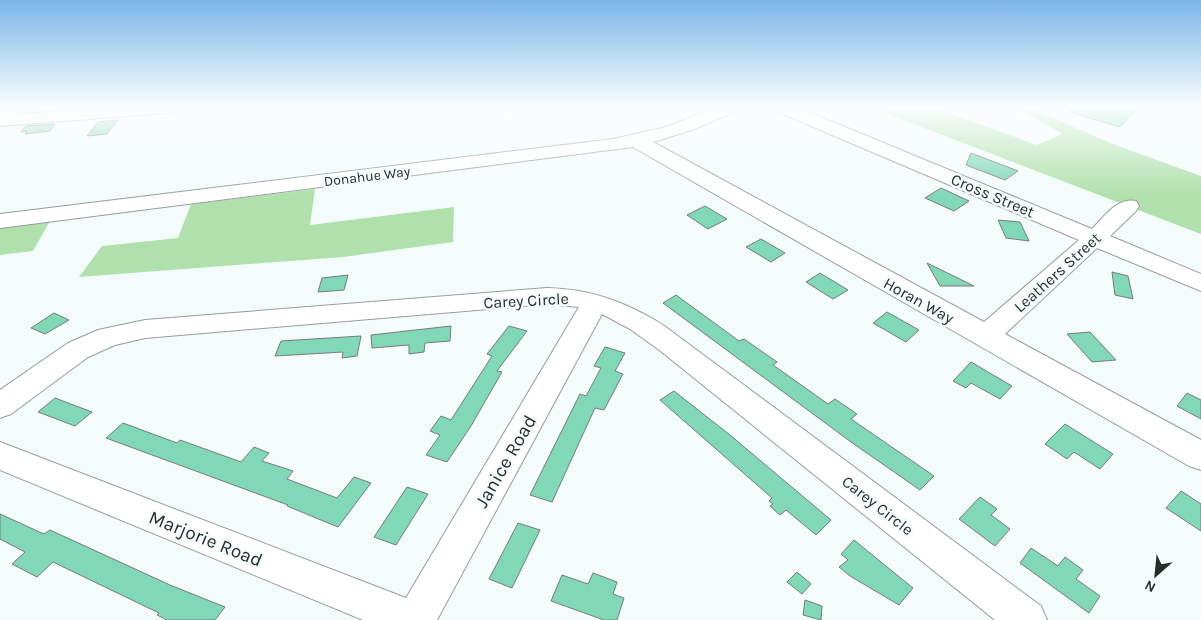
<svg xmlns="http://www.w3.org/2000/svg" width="1201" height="620" font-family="Karla,sans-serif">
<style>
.green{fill:#b0e1ac}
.building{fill:#81d8b7;stroke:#777c7a}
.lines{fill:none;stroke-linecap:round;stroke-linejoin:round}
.minor-casing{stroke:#979d9d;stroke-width:2}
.major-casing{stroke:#979d9d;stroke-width:1}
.minor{fill:#fff;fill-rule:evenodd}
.major{fill:#fff;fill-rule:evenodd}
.labels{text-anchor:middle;stroke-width:5;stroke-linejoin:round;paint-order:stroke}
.far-street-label{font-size:14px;fill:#2a2c2c;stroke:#f4fbfb}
.street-label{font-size:16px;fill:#2a2c2c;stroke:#f4fbfb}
.near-street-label{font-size:19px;fill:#2a2c2c;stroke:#f4fbfb}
</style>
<rect width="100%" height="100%" fill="#f4fbfb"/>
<!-- green -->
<path class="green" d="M 872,108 L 935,108 L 1037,145 L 1062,134 L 1018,108 L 1031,108 L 1110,143 L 1201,176 L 1201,234 Z
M 315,189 L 310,225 L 454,207 L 453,242 L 343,257 L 79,277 L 102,246 L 178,238 L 191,204 Z
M 50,221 L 33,251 L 0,255 L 0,227 Z"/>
<!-- building -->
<path class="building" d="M 1069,108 L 1139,108 L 1120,127 L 1069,112 Z
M 118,120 L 107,134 L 87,136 L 98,122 Z
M 55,124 L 50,131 L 25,134 L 27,131 L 21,132 L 26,126 Z
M 971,153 L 1018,171 L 1005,180 L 966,165 Z
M 941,188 L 969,201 L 954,211 L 925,198 Z
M 705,206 L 727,219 L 708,229 L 687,215 Z
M 998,220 L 1020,222 L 1029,241 L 1006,238 Z
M 761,239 L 785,253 L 771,262 L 746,247 Z
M 927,263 L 974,286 L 940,286 Z
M 1112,272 L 1128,276 L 1133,299 L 1115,295 Z
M 820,273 L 848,290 L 833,299 L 806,282 Z
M 348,275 L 344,290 L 318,292 L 322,278 Z
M 676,295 L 739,341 L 744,339 L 777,362 L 773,365 L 828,404 L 835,399 L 857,414 L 851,419 L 934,476 L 920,490 L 851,442 L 663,303 Z
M 887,312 L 919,330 L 906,342 L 873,323 Z
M 54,313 L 69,320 L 45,334 L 31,328 Z
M 451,326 L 450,341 L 425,343 L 424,352 L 409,354 L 409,345 L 372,348 L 371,335 Z
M 509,326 L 527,331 L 497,371 L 502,372 L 471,426 L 447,462 L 426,455 L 440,435 L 430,431 L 441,416 L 451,420 L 492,356 L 487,354 Z
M 1090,332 L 1116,360 L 1092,362 L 1067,334 Z
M 361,336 L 357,356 L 342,358 L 343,352 L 275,356 L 281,341 Z
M 605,347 L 625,353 L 615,371 L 623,374 L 604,410 L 595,408 L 552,502 L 530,495 L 580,394 L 586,396 L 601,368 L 594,366 Z
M 971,362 L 1012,386 L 1000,399 L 971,383 L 966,388 L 953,381 Z
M 674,391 L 730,435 L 831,520 L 816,535 L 786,510 L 780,515 L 770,506 L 773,504 L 769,501 L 772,498 L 660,400 Z
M 1187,393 L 1201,400 L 1201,419 L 1177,406 Z
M 55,398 L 92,412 L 75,426 L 38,412 Z
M 123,423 L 177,443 L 180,440 L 241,462 L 254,447 L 269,453 L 262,461 L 293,471 L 287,479 L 337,498 L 354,477 L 371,483 L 338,527 L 287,506 L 288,505 L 106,438 Z
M 1065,424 L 1113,454 L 1100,469 L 1074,452 L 1067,459 L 1045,444 Z
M 407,487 L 428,494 L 396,545 L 374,537 Z
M 1181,491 L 1201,504 L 1201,531 L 1166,508 Z
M 980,497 L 997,509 L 991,515 L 1010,529 L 995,546 L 959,519 Z
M 0,514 L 44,534 L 50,530 L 170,585 L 225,607 L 215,620 L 167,620 L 157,615 L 159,613 L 53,562 L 37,577 L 12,564 L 25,552 L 0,539 Z
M 518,523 L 540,530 L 512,588 L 489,579 Z
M 854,540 L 913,588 L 899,605 L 850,576 L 839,567 L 848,560 L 841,554 Z
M 1031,548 L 1058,566 L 1065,557 L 1083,570 L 1076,579 L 1100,596 L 1089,613 L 1020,563 Z
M 797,572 L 811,584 L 802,594 L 787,582 Z
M 593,573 L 617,582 L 613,594 L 624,598 L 617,620 L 604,620 L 551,601 L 562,575 L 588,584 Z
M 805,600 L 822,606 L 821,620 L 803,615 Z"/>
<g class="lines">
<!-- minor casing -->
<g class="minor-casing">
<path id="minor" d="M 100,108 L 175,108 L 172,112 L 166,113 L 0,126 L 0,116 Z
M 714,108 L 737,108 L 734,112 L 692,130 L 653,142 L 984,322 L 1079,240 L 778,112 L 775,108 L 799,108 L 1092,229 C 1104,217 1117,197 1136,201 L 1139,206 L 1136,211 L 1110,236 L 1201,274 L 1201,291 L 1097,248 L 1005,334 L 1201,440 L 1201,470 L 1189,466 L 633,147 L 0,228 L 0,214 L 613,139 L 666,127 Z
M 547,288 C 591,289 626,302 663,325 L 1041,606 L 1047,620 L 995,620 L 658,349 L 630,329 L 602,314 L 437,620 L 363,620 L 0,470 L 0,442 L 406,598 L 579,307 L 547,304 L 145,338 L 115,345 L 88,357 L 11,414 L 0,418 L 0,390 L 68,343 L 98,330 L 145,320 Z"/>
</g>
<!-- major casing -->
<g class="major-casing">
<path id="major" d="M 2,108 L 21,108 L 7,124 L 0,126 L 0,110 Z"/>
</g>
<!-- minor -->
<use href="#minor" class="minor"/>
<!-- major -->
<use href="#major" class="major"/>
</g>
<!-- sky -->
<linearGradient id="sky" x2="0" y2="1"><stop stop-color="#7bb6e8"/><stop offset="0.55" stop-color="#fafdfd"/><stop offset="1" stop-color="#fafdfd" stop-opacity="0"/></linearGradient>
<rect width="1201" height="195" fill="url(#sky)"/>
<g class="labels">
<!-- far-street labels -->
<g class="far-street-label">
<text transform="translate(367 176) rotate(-7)" y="5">Donahue Way</text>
</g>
<!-- street labels -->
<g class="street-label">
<text transform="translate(993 195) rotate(23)" y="6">Cross Street</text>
<text transform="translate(1057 272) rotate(-42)" y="6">Leathers Street</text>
<text transform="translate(526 300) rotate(-3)" y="6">Carey Circle</text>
<text transform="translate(919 300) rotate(29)" y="6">Horan Way</text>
<text transform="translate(878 505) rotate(38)" y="6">Carey Circle</text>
</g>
<!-- near-street labels -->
<g class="near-street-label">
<text transform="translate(505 461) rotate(-60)" y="7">Janice Road</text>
<text transform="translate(206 538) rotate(22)" y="7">Marjorie Road</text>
</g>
</g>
<!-- north arrow -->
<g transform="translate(1156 575) rotate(207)" stroke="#f4fbfb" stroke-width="4" paint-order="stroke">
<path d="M0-4L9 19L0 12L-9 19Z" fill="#2a2c2c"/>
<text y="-8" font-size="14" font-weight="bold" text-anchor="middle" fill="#2a2c2c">N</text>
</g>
</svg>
